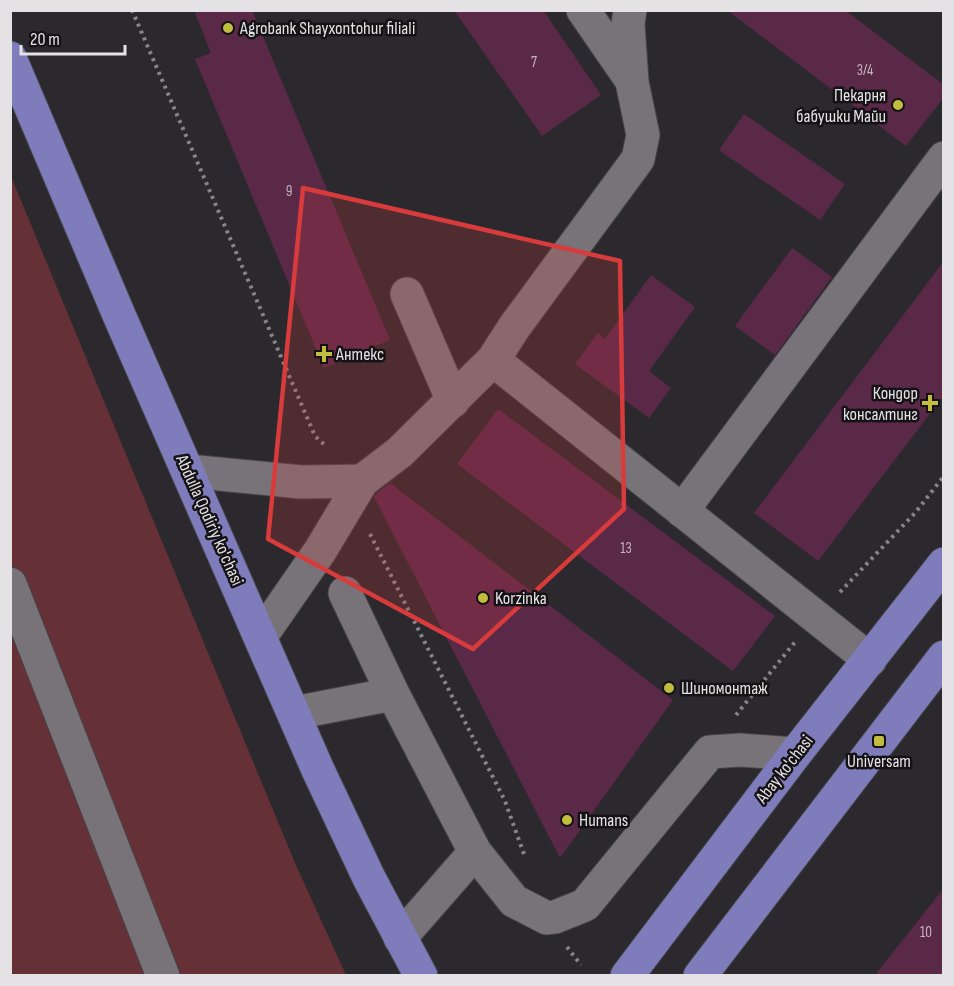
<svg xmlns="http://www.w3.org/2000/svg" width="954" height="986" font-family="'Sofia Sans Condensed',sans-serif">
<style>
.green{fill:#663136}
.building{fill:#5b2948}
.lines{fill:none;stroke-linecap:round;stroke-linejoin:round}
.minor-casing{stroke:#464448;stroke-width:35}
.major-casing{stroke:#464448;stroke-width:35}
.path{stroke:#888589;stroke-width:4;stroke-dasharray:3 4.5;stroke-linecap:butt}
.minor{stroke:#777379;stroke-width:33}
.major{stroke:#7f7cbc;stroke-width:33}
.marked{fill:#d73b3b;fill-opacity:0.2;stroke:#d73b3b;stroke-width:4.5;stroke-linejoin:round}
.poi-dot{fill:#c2bd3f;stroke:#141214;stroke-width:2}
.labels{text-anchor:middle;stroke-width:5;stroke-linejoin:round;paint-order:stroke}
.number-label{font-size:15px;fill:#c2b4be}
.poi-label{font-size:18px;fill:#e4e2e5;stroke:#141214;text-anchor:start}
.street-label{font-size:18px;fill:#e4e2e5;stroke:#141214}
</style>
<rect width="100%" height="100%" fill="#2c292e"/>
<!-- green -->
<path class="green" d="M 10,174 L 295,863 L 346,975 L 11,975 Z"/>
<!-- building -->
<path class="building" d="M 194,10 L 252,10 L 390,340 L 324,368 L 195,59 L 211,53 Z
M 454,10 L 543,10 L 601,95 L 542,136 Z
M 727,10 L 845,10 L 944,85 L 944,97 L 906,146 Z
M 744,114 L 845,184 L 820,220 L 719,150 Z
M 792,248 L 832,277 L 775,355 L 735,326 Z
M 944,261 L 944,395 L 818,561 L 754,513 Z
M 651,275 L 695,307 L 649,371 L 671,388 L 649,418 L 575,364 L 598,333 L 605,339 Z
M 498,409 L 775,616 L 733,671 L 457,464 Z
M 390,483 L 673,700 L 560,858 L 374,497 L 376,494 Z
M 944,888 L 944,975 L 875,975 Z"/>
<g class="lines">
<!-- minor casing -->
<g class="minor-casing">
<path id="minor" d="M 583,10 L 632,81
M 407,294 L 453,401
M 493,360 L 870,660
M 188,471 L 301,482 L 362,481
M 682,511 L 944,158
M 10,584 L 163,976
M 345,593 L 393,694
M 261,636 L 320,551 L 362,481 L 400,452 L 493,360 L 515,326 L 638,159 L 643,135 L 632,82 L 628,24 L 630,10
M 294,713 L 393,694 L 475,852 L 514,901 L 547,918 L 555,917 L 585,905 L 710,752 L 740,750 L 795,754
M 400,938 L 475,852"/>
</g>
<!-- major casing -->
<g class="major-casing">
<path id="major" d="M 10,58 L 119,315 L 318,770 L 369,878 L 421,976
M 627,976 L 795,754 L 944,564
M 700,976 L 944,657"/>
</g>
<!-- path -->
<path class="path" d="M 132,10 L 315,436 L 327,447
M 370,534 L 505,801 L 525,857
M 840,592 L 915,513 L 944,476
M 736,715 L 795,642
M 567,947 L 581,965"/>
<!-- minor -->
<use href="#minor" class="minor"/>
<!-- major -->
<use href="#major" class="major"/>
</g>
<!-- marked area -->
<path class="marked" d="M 303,188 L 620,261 L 624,509 L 473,649 L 268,539 Z"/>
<!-- markers -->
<g class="poi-dot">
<circle cx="228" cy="28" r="6"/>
<circle cx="898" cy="105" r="6"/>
<path d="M321 345h6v6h6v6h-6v6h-6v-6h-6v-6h6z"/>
<path d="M927 394h6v6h6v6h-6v6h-6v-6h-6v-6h6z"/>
<circle cx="483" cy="598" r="6"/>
<circle cx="669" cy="688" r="6"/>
<rect x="873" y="735" width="12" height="12" rx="3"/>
<circle cx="567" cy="820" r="6"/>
</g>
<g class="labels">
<!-- number labels -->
<g class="number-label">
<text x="534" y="67">7</text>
<text x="865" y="75">3/4</text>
<text x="289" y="196">9</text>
<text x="626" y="553">13</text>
<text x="926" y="937">10</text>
</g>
<!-- poi labels -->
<g class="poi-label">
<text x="240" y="34">Agrobank Shayxontohur filiali</text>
<text x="886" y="101" text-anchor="end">Пекарня<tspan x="886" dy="21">бабушки Майи</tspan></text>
<text x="336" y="360">Антекс</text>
<text x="918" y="399" text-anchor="end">Кондор<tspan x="918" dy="21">консалтинг</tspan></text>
<text x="495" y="604">Korzinka</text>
<text x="681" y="694">Шиномонтаж</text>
<text x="879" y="767" text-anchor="middle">Universam</text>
<text x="579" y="826">Humans</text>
</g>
<!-- street labels -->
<g class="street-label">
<text transform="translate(210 520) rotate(66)" y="6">Abdulla Qodiriy ko'chasi</text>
<text transform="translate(784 769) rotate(-52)" y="6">Abay ko'chasi</text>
</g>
</g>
<!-- border -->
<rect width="954" height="986" fill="none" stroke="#e4e2e5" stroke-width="24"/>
<!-- scale -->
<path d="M21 45v9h104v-9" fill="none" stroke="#e4e2e5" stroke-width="3"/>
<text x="30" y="45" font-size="18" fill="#e4e2e5" stroke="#141214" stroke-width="4.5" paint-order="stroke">20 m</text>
</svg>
